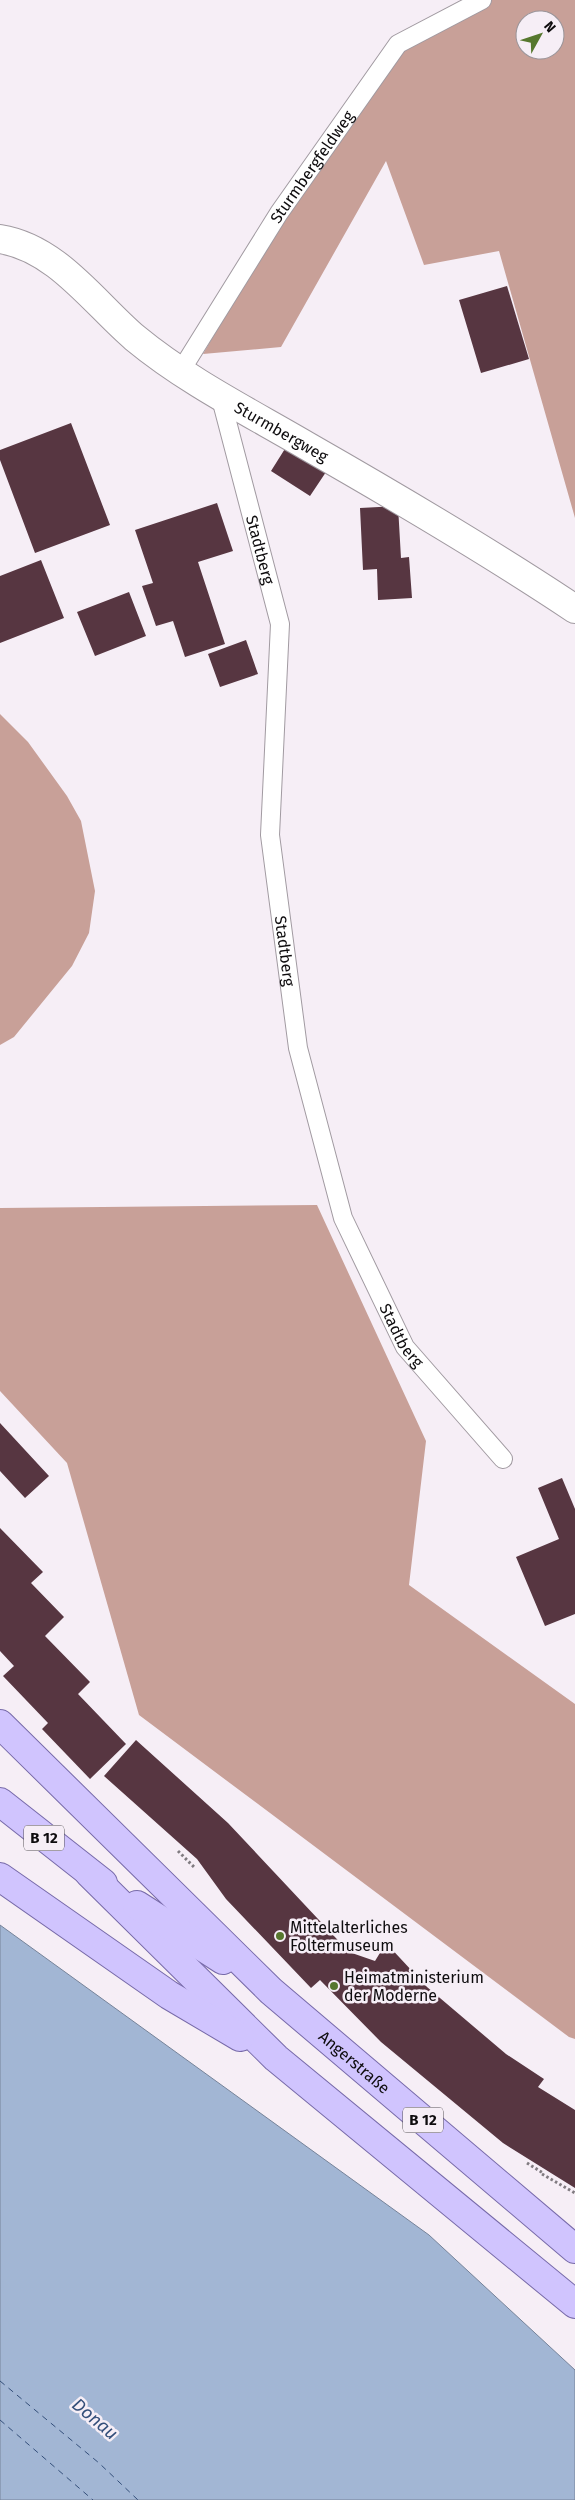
<svg xmlns="http://www.w3.org/2000/svg" width="575" height="2500" font-family="'Fira Sans',sans-serif">
<style>
.forest{fill:#c8a098;fill-rule:evenodd}
.water{fill:#a2b6d4;stroke:#768399}
.lines{fill:none;stroke-linecap:round;stroke-linejoin:round}
.ferry{stroke:#344f7a;stroke-width:1;stroke-dasharray:6 5;stroke-linecap:butt}
.building{fill:#573641}
.service-casing{stroke:#a19aa1;stroke-width:20}
.minor-casing{stroke:#a19aa1;stroke-width:30}
.primary-casing{stroke:#776aa9;stroke-width:30}
.path{stroke:#807b80;stroke-width:3;stroke-dasharray:2.5 2.5;stroke-linecap:butt}
.service{stroke:#fff;stroke-width:18}
.minor{stroke:#fff;stroke-width:28}
.primary{stroke:#d0c4fe;stroke-width:28}
.poi-dot{fill:#56772e;stroke:#f6eef6;stroke-width:2}
.labels{text-anchor:middle;stroke-width:5;stroke-linejoin:round;paint-order:stroke}
.shield{fill:#f6eef6;stroke:#545054;stroke-width:1}
.shield-label{font-size:15px;font-weight:bold;fill:#0e0c0e}
.street-label{font-size:16px;fill:#0e0c0e;stroke:#f6eef6}
.poi-label{font-size:16px;fill:#0e0c0e;stroke:#f6eef6;text-anchor:start}
.water-label{font-size:18px;font-style:italic;fill:#344f7a;stroke:#f6eef6}
</style>
<rect width="100%" height="100%" fill="#f6eef6"/>
<!-- forest -->
<path class="forest" d="M 490,0 L 575,0 L 575,518 L 499,251 L 424,265 L 386,161 L 281,347 L 203,354 L 281,219 L 400,53 ZM 525,20 L 555,20 L 555,50 L 525,50 Z
M 0,714 L 28,742 L 67,796 L 81,821 L 95,891 L 89,933 L 72,966 L 14,1037 L 0,1045 Z
M 317,1205 L 426,1441 L 409,1585 L 575,1704 L 575,2039 L 569,2037 L 139,1715 L 67,1463 L 0,1391 L 0,1208 Z"/>
<!-- water -->
<path class="water" d="M 0,1925 L 429,2235 L 575,2370 L 575,2500 L 0,2500 Z"/>
<g class="lines">
<!-- ferry -->
<path class="ferry" d="M 0,2381 L 99,2463 L 138,2500
M 0,2420 L 93,2500"/>
</g>
<!-- building -->
<path class="building" d="M 507,286 L 529,359 L 481,373 L 459,300 Z
M 71,423 L 110,525 L 35,553 L 0,460 L 0,450 Z
M 288,444 L 328,469 L 310,496 L 271,471 Z
M 217,503 L 233,551 L 198,562 L 225,644 L 185,657 L 173,621 L 156,626 L 142,586 L 153,583 L 135,530 Z
M 398,506 L 401,558 L 409,557 L 412,598 L 378,600 L 377,569 L 363,570 L 360,508 Z
M 41,560 L 64,618 L 0,643 L 0,576 Z
M 129,592 L 146,636 L 95,656 L 77,612 Z
M 246,640 L 258,674 L 220,687 L 208,654 Z
M 0,1423 L 49,1476 L 25,1498 L 0,1471 Z
M 562,1478 L 575,1509 L 575,1614 L 545,1626 L 516,1557 L 559,1539 L 538,1488 Z
M 0,1528 L 43,1572 L 31,1583 L 64,1617 L 45,1636 L 90,1682 L 78,1694 L 126,1744 L 90,1779 L 42,1729 L 48,1723 L 3,1676 L 14,1666 L 0,1651 Z
M 136,1740 L 228,1823 L 349,1952 L 375,1961 L 386,1943 L 427,1987 L 506,2054 L 544,2079 L 538,2087 L 575,2110 L 575,2188 L 503,2143 L 381,2042 L 320,1980 L 311,1988 L 226,1899 L 197,1859 L 104,1776 Z"/>
<g class="lines">
<!-- service casing -->
<g class="service-casing">
<g id="service">
<path id="s1" d="M 180,372 L 279,213 L 398,44 L 482,0"/>
<path id="s2" d="M 220,395 L 280,624 L 270,835 L 298,1048 L 343,1218 L 405,1347 L 503,1459"/>
</g>
</g>
<!-- minor casing -->
<g class="minor-casing">
<g id="minor">
<path id="s3" d="M 0,239 C 57,248 94,303 135,338 C 187,381 249,412 307,446 C 398,498 488,551 575,609"/>
</g>
</g>
<!-- primary casing -->
<g class="primary-casing">
<g id="primary">
<path id="s4" d="M 0,1724 L 271,1991 L 575,2249"/>
<path d="M 0,1802 L 103,1883"/>
<path d="M 89,1873 L 276,2058 L 575,2304"/>
<path d="M 0,1877 L 169,1995 L 240,2037"/>
<path d="M 137,1905 L 223,1960"/>
</g>
</g>
<!-- path -->
<path class="path" d="M 178,1851 L 195,1868
M 527,2163 L 543,2173
M 542,2174 L 575,2193"/>
<!-- service -->
<use href="#service" class="service"/>
<!-- minor -->
<use href="#minor" class="minor"/>
<!-- primary -->
<use href="#primary" class="primary"/>
</g>
<!-- markers -->
<g class="poi-dot">
<circle cx="280" cy="1936" r="5"/>
<circle cx="334" cy="1986" r="5"/>
</g>
<g class="labels">
<!-- shield labels -->
<g class="shield">
<rect x="24" y="1825.5" width="40" height="25" rx="4"/>
<rect x="403" y="2107.5" width="40" height="25" rx="4"/>
</g>
<g class="shield-label">
<text x="44" y="1843">B 12</text>
<text x="423" y="2125">B 12</text>
</g>
<!-- street labels -->
<g class="street-label">
<text dy="6" stroke="none"><textPath href="#s1" startOffset="244">Sturmbergfeldweg</textPath></text>
<text dy="6" stroke="none"><textPath href="#s3" startOffset="344">Sturmbergweg</textPath></text>
<text dy="6" stroke="none"><textPath href="#s2" startOffset="160">Stadtberg</textPath></text>
<text dy="6" stroke="none"><textPath href="#s2" startOffset="565">Stadtberg</textPath></text>
<text dy="6" stroke="none"><textPath href="#s2" startOffset="970">Stadtberg</textPath></text>
<text dy="6" stroke="none"><textPath href="#s4" startOffset="490">Angerstraße</textPath></text>
</g>
<!-- poi labels -->
<g class="poi-label">
<text x="290" y="1933">Mittelalterliches<tspan x="290" dy="18">Foltermuseum</tspan></text>
<text x="344" y="1983">Heimatministerium<tspan x="344" dy="18">der Moderne</tspan></text>
</g>
<!-- water labels -->
<g class="water-label">
<text transform="translate(95 2419) rotate(40)" y="6">Donau</text>
</g>
</g>
<!-- north arrow -->
<g transform="translate(540 35) rotate(50)"><circle r="24" fill="#f6eef6" stroke="#999499"/>
<path d="M0-4L9 19L0 12L-9 19Z" fill="#56772e"/>
<text y="-8" font-size="14" font-weight="bold" text-anchor="middle" fill="#0e0c0e">N</text>
</g>
</svg>
